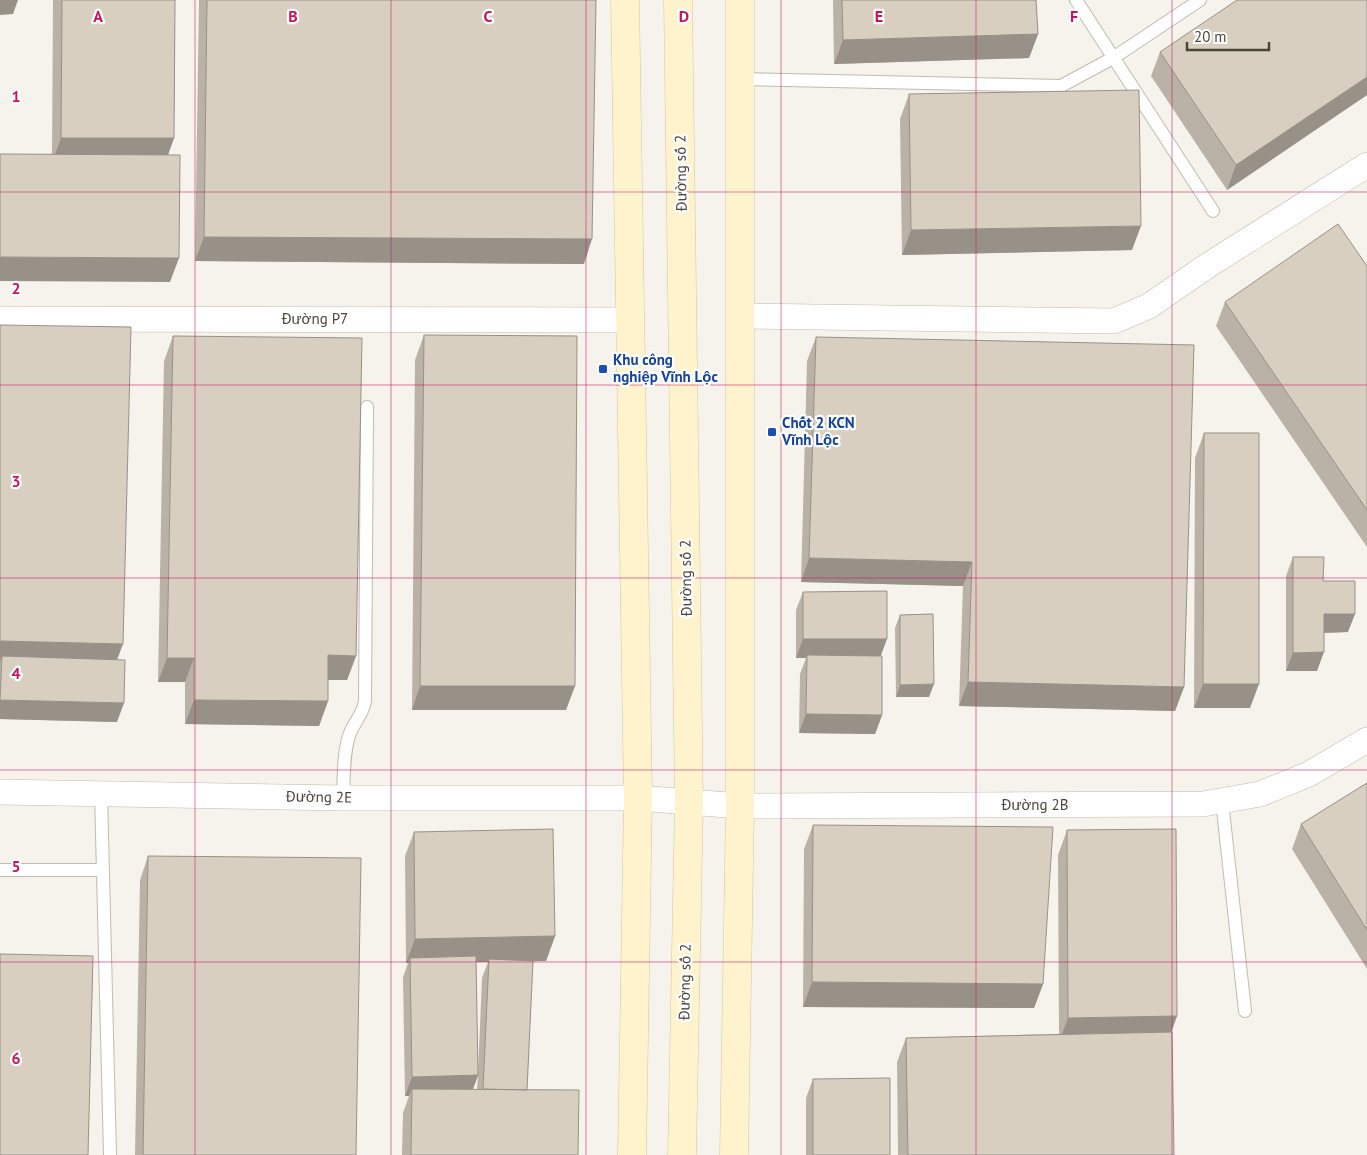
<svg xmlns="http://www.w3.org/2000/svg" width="1367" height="1155" font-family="'PT Sans',sans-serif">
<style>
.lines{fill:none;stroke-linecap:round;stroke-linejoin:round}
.lane-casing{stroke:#c2bbae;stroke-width:14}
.street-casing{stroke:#c2bbae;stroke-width:26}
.secondary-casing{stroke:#d6c79b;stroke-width:29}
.lane{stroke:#fff;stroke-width:12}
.street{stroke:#fff;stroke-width:25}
.secondary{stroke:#fff3cd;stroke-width:28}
.wall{fill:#bab2a6;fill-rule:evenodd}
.shaded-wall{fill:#979187}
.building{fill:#d8cfc1;stroke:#979187}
.grid{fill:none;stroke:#c2185b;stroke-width:1;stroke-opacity:0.55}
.transit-dot{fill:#1a4fb4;stroke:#fff;stroke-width:2}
.labels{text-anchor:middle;stroke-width:4.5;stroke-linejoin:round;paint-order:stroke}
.street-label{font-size:15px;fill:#4b4439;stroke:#fff}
.transit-label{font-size:15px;font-weight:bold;fill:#164399;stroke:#fff;text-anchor:start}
.grid-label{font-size:16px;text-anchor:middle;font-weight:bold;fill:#c2185b;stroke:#fff;stroke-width:4.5;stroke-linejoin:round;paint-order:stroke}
</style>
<rect width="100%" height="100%" fill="#f6f3ec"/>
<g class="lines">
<!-- lane casing -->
<g class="lane-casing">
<path id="lane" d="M 1076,0 L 1213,211
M 740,79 L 1061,86 L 1113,58 L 1200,0
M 101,793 L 110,1155
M 343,798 C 344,777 343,755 349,736 C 353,723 363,715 365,701 L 367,407
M 1222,801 L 1245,1011
M 0,870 L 103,870"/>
</g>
<!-- street casing -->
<g class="street-casing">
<path id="street" d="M 740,316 L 1114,321 L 1149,306 L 1207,266 L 1367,165
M 0,319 L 630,320
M 0,792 L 343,798 L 638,798 L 740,806 L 1203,804 L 1260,794 L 1309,774 L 1367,740"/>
</g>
<!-- secondary casing -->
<g class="secondary-casing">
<path id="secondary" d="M 625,0 L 638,798 L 632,1155
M 678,0 L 689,802 L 682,1155
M 734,1155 L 740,806 L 740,0"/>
</g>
<!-- lane -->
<use href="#lane" class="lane"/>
<!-- street -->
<use href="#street" class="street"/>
<!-- secondary -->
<use href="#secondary" class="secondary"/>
</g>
<!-- wall -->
<path class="wall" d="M 53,0 L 175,0 L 174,138 L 168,155 L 170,282 L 52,155 Z
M 199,0 L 596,0 L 584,264 L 195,261 Z
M 833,0 L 1036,0 L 1038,34 L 1029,58 L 834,64 Z
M 1367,0 L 1367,95 L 1227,190 L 1151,76 L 1160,52 Z
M 909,94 L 1132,250 L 902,255 L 900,119 Z
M 1367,266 L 1367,547 L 1216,326 L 1225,302 Z
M 0,325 L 117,659 L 117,722 L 0,719 Z
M 424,335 L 566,710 L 412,710 L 415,360 Z
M 173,336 L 356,656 L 347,680 L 328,680 L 328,701 L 319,726 L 185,724 L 185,682 L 158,682 L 164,361 Z
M 816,337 L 1184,687 L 1175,711 L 959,706 L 963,586 L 801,582 L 807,361 Z
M 1204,433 L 1250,708 L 1194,708 L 1195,458 Z
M 1293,557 L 1323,581 L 1348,632 L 1324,633 L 1317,671 L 1286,671 L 1286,576 Z
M 803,592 L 881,656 L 882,715 L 875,734 L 799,733 L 800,674 L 806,658 L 796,658 L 796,610 Z
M 900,615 L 929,697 L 896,697 L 895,628 Z
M 1367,783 L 1367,969 L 1292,849 L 1301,824 Z
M 813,825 L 1043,984 L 1034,1008 L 803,1007 L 804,849 Z
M 1067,830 L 1177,1016 L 1171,1032 L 1174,1155 L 898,1155 L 897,1062 L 906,1038 L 1059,1034 L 1058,855 Z
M 414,832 L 555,936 L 546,961 L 533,961 L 527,1090 L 578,1155 L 402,1155 L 403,1113 L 409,1096 L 405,1096 L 403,977 L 408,963 L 406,963 L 405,856 ZM 476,962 L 488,962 L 482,978 L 478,1073 ZM 478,1076 L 477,1089 L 473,1089 Z
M 148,856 L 356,1155 L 135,1155 L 140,880 Z
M 813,1079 L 890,1155 L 806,1155 L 806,1098 Z"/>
<!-- shaded-wall -->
<path class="shaded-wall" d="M 0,0 L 18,0 L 13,14 L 0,15 Z
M 1038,34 L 1029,58 L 834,64 L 843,40 Z
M 1367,77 L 1367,95 L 1227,190 L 1236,165 Z
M 61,138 L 174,138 L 165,163 L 52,163 Z
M 1141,226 L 1132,250 L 902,255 L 911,230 Z
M 204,237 L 592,239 L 584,264 L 195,261 Z
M 0,257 L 179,258 L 170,282 L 0,281 Z
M 809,558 L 972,562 L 963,586 L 801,582 Z
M 1324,614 L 1355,614 L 1348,632 L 1317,633 Z
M 803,639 L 887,639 L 880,658 L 807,655 L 806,658 L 796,658 Z
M 0,641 L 123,644 L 114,668 L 2,656 L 0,662 Z
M 1324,652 L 1317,671 L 1286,671 L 1293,653 Z
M 328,655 L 356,656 L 347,680 L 319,680 Z
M 167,658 L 194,658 L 185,682 L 158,682 Z
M 968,682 L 1184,687 L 1175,711 L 959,706 Z
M 934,684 L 929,697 L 896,697 L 900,685 Z
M 1203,684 L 1259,684 L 1250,708 L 1194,708 Z
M 420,686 L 575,686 L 566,710 L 412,710 Z
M 0,700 L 124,703 L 117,722 L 0,719 Z
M 194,700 L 328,701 L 319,726 L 185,724 Z
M 806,714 L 882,715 L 875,734 L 799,733 Z
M 555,936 L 546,961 L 489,962 L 489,959 L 489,962 L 410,963 L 410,958 L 408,963 L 406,963 L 415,939 Z
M 812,982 L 1043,984 L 1034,1008 L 803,1007 Z
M 1177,1016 L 1168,1041 L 1059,1042 L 1068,1018 Z
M 478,1075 L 471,1094 L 412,1089 L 409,1096 L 405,1096 L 412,1077 Z"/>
<!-- building -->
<path class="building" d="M 62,0 L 175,0 L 174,138 L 61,138 Z
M 207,0 L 596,0 L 592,239 L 204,237 Z
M 842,0 L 1036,0 L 1038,34 L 843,40 Z
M 1237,0 L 1367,0 L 1367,77 L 1236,165 L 1160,52 Z
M 1139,90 L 1141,226 L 911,230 L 909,94 Z
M 0,154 L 180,155 L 179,258 L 0,257 Z
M 1338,224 L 1367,266 L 1367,510 L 1225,302 Z
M 0,325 L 131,327 L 123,644 L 0,641 Z
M 424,335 L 577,336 L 575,686 L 420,686 Z
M 173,336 L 362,338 L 356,656 L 328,655 L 328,701 L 194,700 L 194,658 L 167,658 Z
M 816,337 L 1194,345 L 1184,687 L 968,682 L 972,562 L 809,558 Z
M 1204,433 L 1259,433 L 1259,684 L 1203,684 Z
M 1293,557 L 1324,557 L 1323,581 L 1355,581 L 1355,614 L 1324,614 L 1324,652 L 1293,653 Z
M 887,591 L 887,639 L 803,639 L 803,592 Z
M 933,614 L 934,684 L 900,685 L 900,615 Z
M 807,655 L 882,656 L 882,715 L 806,714 Z
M 2,656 L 125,660 L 124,703 L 0,700 Z
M 1367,783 L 1367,930 L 1301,824 Z
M 813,825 L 1053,827 L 1043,984 L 812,982 Z
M 553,829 L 555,936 L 415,939 L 414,832 Z
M 1176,829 L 1177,1016 L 1068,1018 L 1067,830 Z
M 148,856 L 361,858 L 356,1155 L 143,1155 Z
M 0,954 L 93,956 L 88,1155 L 0,1155 Z
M 476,956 L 478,1075 L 412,1077 L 410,958 Z
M 489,959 L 533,961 L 527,1090 L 483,1089 Z
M 1172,1032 L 1174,1155 L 908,1155 L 906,1038 Z
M 890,1078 L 890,1155 L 813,1155 L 813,1079 Z
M 412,1089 L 579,1090 L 578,1155 L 411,1155 Z"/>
<!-- grid -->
<path class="grid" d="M 195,0 L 195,1155M 391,0 L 391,1155M 586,0 L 586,1155M 781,0 L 781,1155M 976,0 L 976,1155M 1172,0 L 1172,1155M 0,192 L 1367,192M 0,385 L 1367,385M 0,578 L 1367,578M 0,770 L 1367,770M 0,962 L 1367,962"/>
<!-- markers -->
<g class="transit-dot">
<rect x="598" y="364" width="10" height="10" rx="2.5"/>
<rect x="767" y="427" width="10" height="10" rx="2.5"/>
</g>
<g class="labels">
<!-- street labels -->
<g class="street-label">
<text transform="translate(681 173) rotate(-91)" y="5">Đường số 2</text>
<text x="315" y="324">Đường P7</text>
<text transform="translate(686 578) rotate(-91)" y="5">Đường số 2</text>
<text transform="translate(319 797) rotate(1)" y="5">Đường 2E</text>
<text x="1035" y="810">Đường 2B</text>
<text transform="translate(685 982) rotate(-89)" y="5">Đường số 2</text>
</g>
<!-- transit labels -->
<g class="transit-label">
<text x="613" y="365">Khu công<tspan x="613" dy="17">nghiệp Vĩnh Lộc</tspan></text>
<text x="782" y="428">Chốt 2 KCN<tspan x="782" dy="17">Vĩnh Lộc</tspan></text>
</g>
</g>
<g class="grid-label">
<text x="98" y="22">A</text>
<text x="293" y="22">B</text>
<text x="488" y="22">C</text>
<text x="684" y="22">D</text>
<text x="879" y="22">E</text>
<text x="1074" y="22">F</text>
<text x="16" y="102">1</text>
<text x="16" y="294">2</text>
<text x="16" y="487">3</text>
<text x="16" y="679">4</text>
<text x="16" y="872">5</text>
<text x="16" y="1064">6</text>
</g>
<!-- scale -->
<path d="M1187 42v8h82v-8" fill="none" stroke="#4b4439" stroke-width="2.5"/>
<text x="1194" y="42" font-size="15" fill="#4b4439" stroke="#ffffff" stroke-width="4" paint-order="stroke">20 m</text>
</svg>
